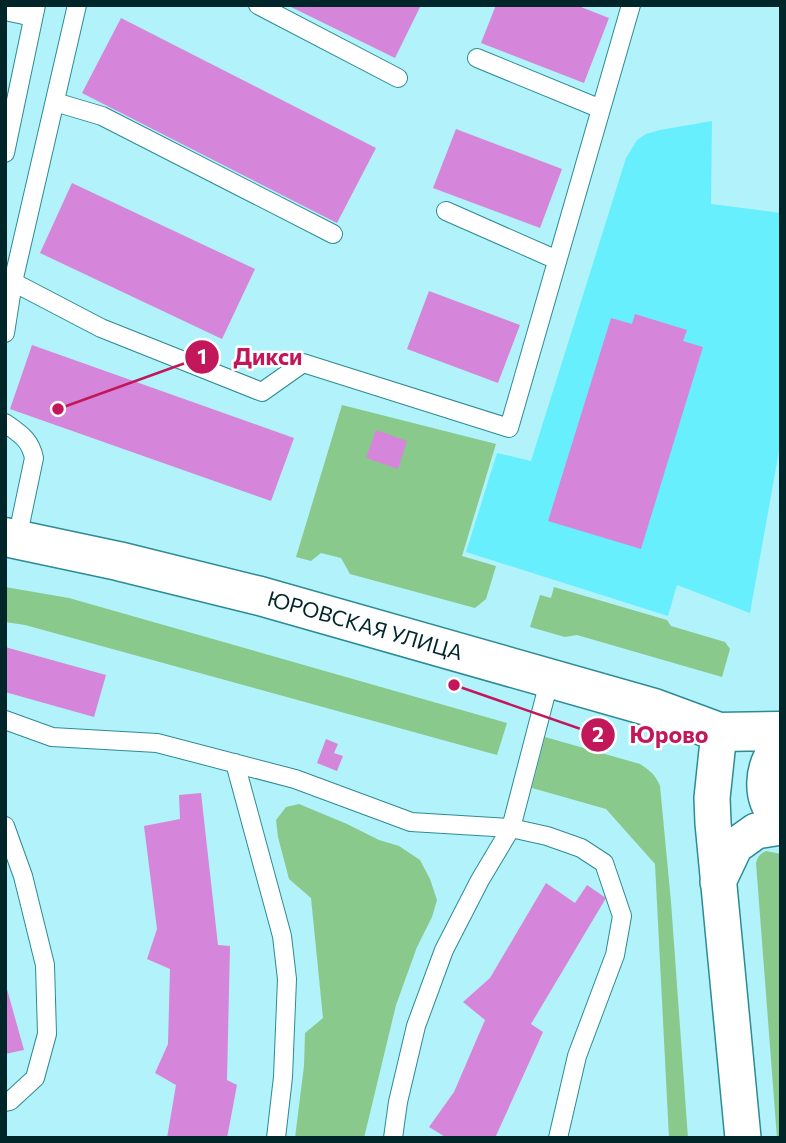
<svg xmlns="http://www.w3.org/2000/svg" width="786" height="1143" font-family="Commissioner,sans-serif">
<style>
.built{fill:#68effe}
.green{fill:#89c98b}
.building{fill:#d586da}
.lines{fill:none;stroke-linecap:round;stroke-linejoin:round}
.lane-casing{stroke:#2c8b95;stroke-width:20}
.street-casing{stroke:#2c8b95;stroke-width:38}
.secondary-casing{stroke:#2c8b95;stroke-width:41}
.lane{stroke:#fff;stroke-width:18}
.street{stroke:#fff;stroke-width:35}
.secondary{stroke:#fff;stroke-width:38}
.labels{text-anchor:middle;stroke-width:5;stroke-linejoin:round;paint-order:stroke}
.street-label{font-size:21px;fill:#00262a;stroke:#fff}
.leader{fill:none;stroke:#c2185b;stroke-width:2.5}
.callout-dot{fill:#c2185b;stroke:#fff;stroke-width:2.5}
.mark-label{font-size:21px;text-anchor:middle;font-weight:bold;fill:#fff}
.callout-label{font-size:23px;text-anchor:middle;font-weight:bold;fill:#c2185b;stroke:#fff;stroke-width:5;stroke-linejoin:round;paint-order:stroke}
</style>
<rect width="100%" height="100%" fill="#b2f2fa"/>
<!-- built -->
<path class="built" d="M 712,121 L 711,204 L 781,213 L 781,440 L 750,613 L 677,585 L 668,616 L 466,552 L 497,453 L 531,461 L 626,158 L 637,140 L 646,134 L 660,130 Z"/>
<!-- green -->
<path class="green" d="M 342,405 L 496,444 L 462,556 L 496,566 L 486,599 L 475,608 L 350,574 L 341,558 L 321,553 L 311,561 L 296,557 Z
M 5,587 L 69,598 L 507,723 L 497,755 L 25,625 L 5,622 Z
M 554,587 L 667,620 L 671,626 L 725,642 L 730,649 L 722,677 L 577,635 L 565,637 L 530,627 L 540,595 L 551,598 Z
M 545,737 L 640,764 C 649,770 655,774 660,786 L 671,902 L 688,1138 L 669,1138 L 655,864 L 606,809 L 532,788 Z
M 299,804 L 347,824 L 379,840 L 399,846 L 420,860 L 430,879 L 437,900 L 432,917 L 417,947 L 396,1005 L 364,1138 L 295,1138 L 304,1066 L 305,1033 L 323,1018 L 311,898 L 289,879 L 278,837 L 276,820 L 286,807 Z
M 766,851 L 781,854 L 781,1138 L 777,1138 L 756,863 C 758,857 759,854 766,851 Z"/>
<!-- building -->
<path class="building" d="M 287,5 L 421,5 L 395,58 Z
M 496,5 L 576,5 L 609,18 L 584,83 L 481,43 Z
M 121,18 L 376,148 L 337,223 L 82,93 Z
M 456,129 L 562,169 L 540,228 L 433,188 Z
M 72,183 L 255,269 L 222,339 L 40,253 Z
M 429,291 L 520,325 L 498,383 L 407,349 Z
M 635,314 L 687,330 L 683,341 L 703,347 L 641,549 L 548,521 L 611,318 L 632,324 Z
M 32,345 L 294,438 L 271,501 L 10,409 Z
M 376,430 L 407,441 L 398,469 L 366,458 Z
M 5,647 L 106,675 L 94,717 L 5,692 Z
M 326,739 L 338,744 L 334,753 L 343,756 L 337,771 L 317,763 Z
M 201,793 L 218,945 L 230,946 L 227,1080 L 237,1085 L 227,1138 L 167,1138 L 176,1085 L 155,1073 L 168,1044 L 170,969 L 147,959 L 157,929 L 144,826 L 180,819 L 179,795 Z
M 546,883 L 575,903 L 587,885 L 606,898 L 531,1024 L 543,1032 L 495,1138 L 447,1138 L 429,1127 L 454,1092 L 485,1020 L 463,1002 L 490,978 Z
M 5,982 L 24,1050 L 5,1054 Z"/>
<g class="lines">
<!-- lane casing -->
<g class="lane-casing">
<path id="lane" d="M 258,5 L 398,78
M 5,11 L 33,17
M 477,58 L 601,109
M 55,102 L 102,116 L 333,234
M 5,153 L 36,5
M 446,211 L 557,260
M 13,282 L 101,328 L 262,392 L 303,363 L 509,428 L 631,5
M 5,333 L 13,282 L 77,5
M 5,423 C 20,434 30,439 34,458 L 17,539
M 5,720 L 52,737 L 157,743 L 295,779 L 411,822 L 511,828 L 547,836 L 581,848 L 604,863 L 622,916 L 615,955 L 577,1056 L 558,1138
M 235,763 L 282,936 L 287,979 L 283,1077 L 276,1138
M 5,826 L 23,876 L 45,965 L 47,1034 L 35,1078 L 10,1101 L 5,1102
M 393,1138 L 398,1102 L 416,1026 L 444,950 L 480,880 L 511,828 L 550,678"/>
</g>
<!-- street casing -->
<g class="street-casing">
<path id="street" d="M 719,732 L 712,798 L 713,823 L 743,1138
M 718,882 L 735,846 L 756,831 L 781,827"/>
</g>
<!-- secondary casing -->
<g class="secondary-casing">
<path id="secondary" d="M 5,537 L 118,561 L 260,596 L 654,708 L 719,732 L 781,731
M 781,746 C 763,767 760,798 781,819"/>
</g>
<!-- lane -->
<use href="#lane" class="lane"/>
<!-- street -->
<use href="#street" class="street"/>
<!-- secondary -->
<use href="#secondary" class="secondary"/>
</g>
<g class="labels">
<!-- street labels -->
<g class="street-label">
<text transform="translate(365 626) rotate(16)" y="7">ЮРОВСКАЯ УЛИЦА</text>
</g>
</g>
<!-- callouts -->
<path class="leader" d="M58 409L202 357M454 685L598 735"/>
<g class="callout-dot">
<circle cx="58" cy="409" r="7"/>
<circle cx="454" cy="685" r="7"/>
<circle cx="202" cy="357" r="18"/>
<circle cx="598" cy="735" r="18"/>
</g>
<g class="mark-label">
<text x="202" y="364">1</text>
<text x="598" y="742">2</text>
</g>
<g class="callout-label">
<text x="268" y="365">Дикси</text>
<text x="669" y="743">Юрово</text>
</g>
<!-- border -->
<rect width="786" height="1143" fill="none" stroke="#00262a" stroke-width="14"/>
</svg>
